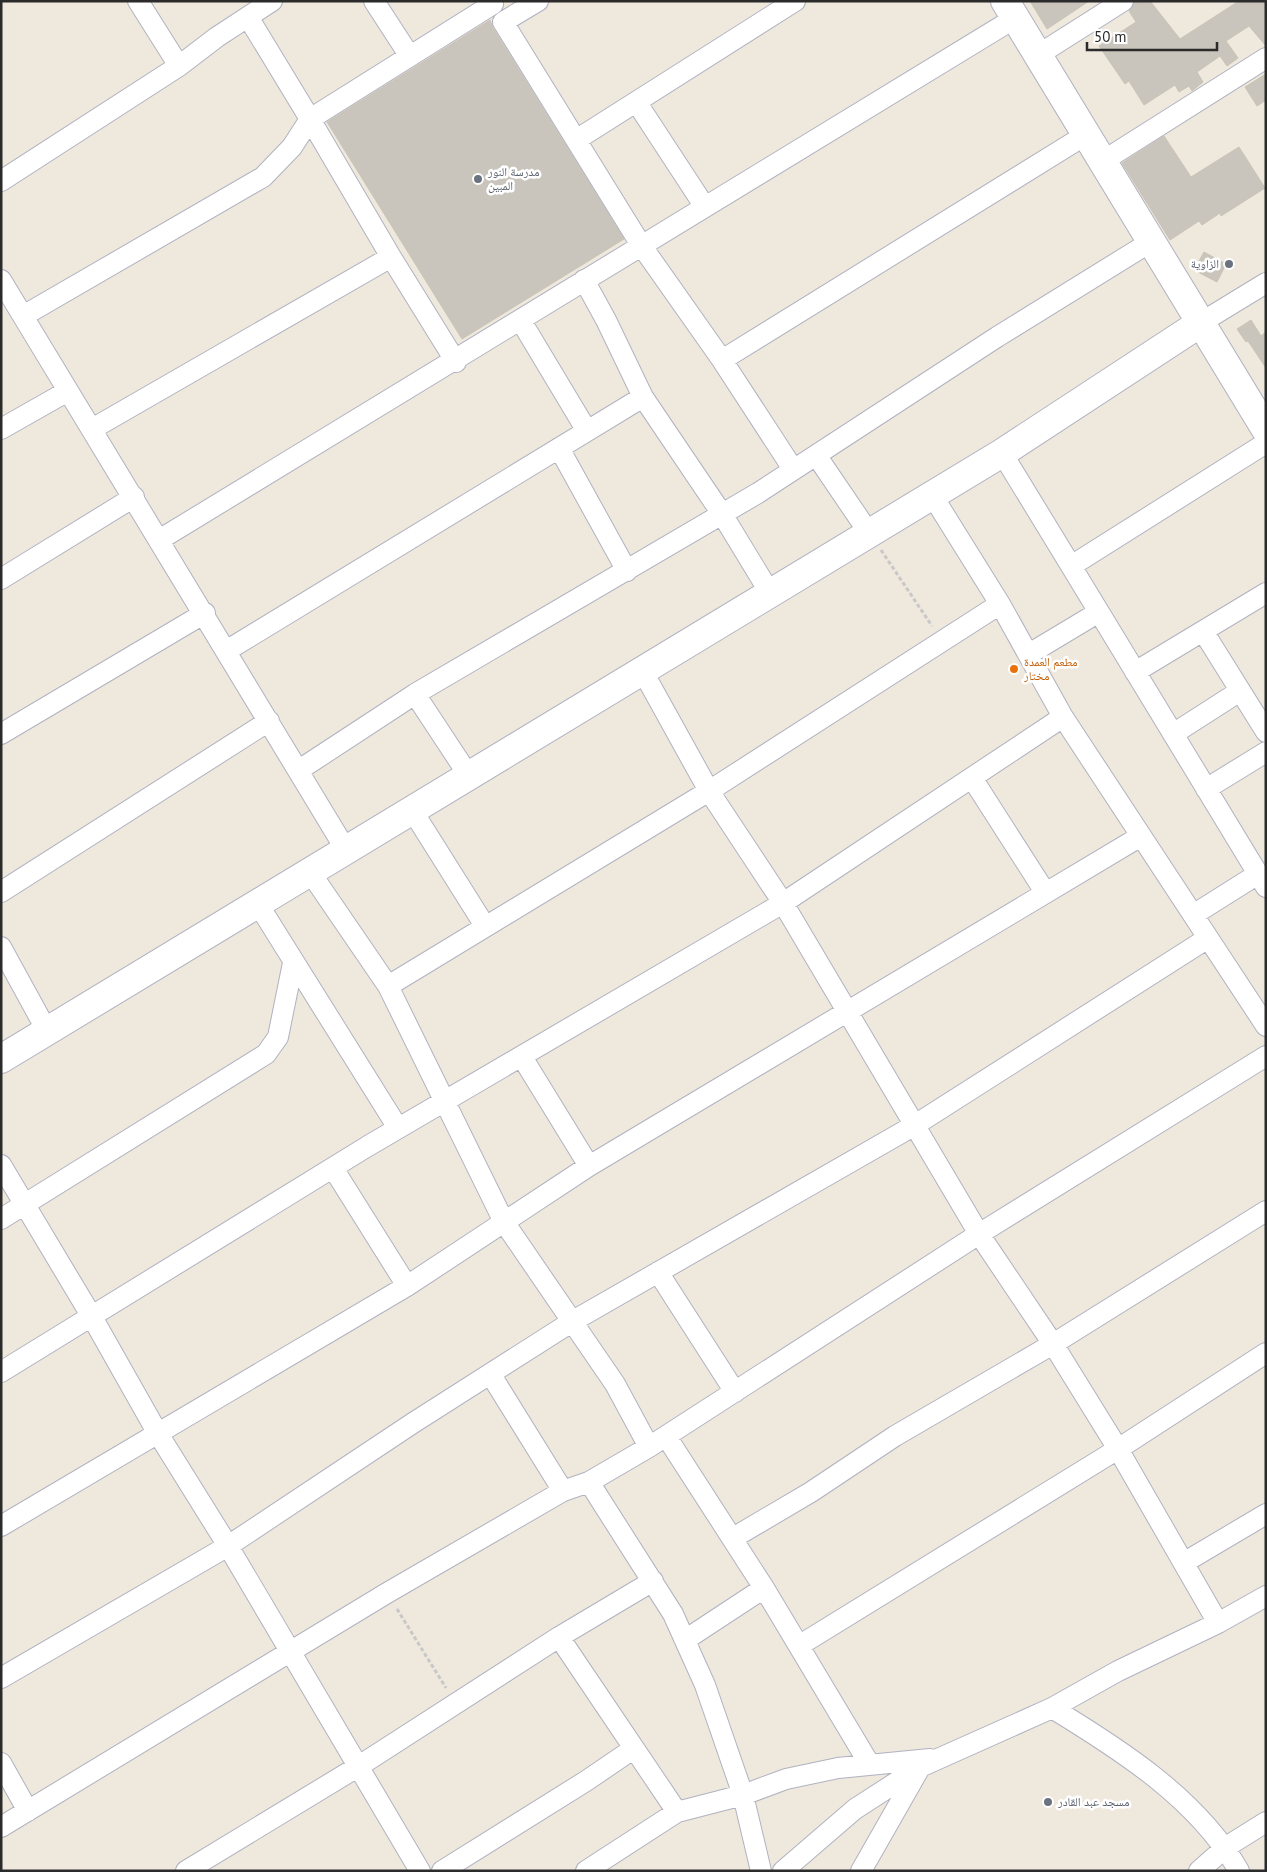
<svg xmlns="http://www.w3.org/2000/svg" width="1267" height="1872" font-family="'PT Sans','Noto Naskh Arabic',sans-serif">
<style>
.building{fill:#c9c5bc;stroke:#c9c4b6}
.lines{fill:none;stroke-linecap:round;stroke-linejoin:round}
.street-casing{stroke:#b1b2c0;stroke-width:22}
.secondary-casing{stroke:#b1b2c0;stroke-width:30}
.path{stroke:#c8c8c8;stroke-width:3;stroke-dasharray:4 2.5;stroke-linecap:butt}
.street{stroke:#fff;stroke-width:20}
.secondary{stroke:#fff;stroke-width:28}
.worship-dot{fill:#6b7280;stroke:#fff;stroke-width:2}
.food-dot{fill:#e8710a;stroke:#fff;stroke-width:2}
.labels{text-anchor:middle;stroke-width:5;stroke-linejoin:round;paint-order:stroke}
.worship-label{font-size:12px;fill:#5b616d;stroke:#fff;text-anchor:start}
.food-label{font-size:12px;fill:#c56008;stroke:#fff;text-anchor:start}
</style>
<rect width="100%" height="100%" fill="#eee8dd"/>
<!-- building -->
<path class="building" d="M 1030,1 L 1089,1 L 1047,29 Z
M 1135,1 L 1150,1 L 1180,39 L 1239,1 L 1266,1 L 1266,46 L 1249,26 L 1226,41 L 1238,58 L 1227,66 L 1220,56 L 1197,72 L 1203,82 L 1192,91 L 1189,86 L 1179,92 L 1175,85 L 1144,105 L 1129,81 L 1125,84 L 1099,46 L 1136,22 L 1129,11 Z
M 490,20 L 493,28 L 624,239 L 462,339 L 327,122 Z
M 1266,74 L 1266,100 L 1257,106 L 1245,87 Z
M 1164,136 L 1191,177 L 1239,147 L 1265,188 L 1221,216 L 1220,213 L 1202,225 L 1199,221 L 1170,240 L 1122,163 Z
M 1204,252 L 1226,264 L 1217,282 L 1194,270 Z
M 1251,320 L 1261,336 L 1266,332 L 1266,368 L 1248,341 L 1246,342 L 1237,329 Z"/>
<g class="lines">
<!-- street casing -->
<g class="street-casing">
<path id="street" d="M 138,1 L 179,66
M 374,1 L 409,55
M 538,1 L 503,22 L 641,245 L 722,360 L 793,469
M 248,17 L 310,119 L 493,4
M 1038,55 L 1123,1
M 637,103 L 705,207
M 576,140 L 795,1
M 1103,161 L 1266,58
M 1,181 L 179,66 L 217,37 L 272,1
M 1,280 L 346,850
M 584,280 L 606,320 L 643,397 L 722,514 L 770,593
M 23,316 L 263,177 L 292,147 L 310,119 L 391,257
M 521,321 L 587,431
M 1202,322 L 1266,283
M 722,360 L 1087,134
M 1,429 L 68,391
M 92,429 L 391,257 L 456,362
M 559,448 L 627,571
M 1002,453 L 1071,566
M 816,455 L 869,533
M 932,495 L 1000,604 L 1063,717 L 1266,1026
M 159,540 C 446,368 730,191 1015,18
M 1,579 L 134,497
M 1099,612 L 1266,887
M 1203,631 L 1266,732
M 226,651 L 643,397
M 1029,654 L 1099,612 L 1071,566 L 1266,443
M 642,670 L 709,791 L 783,903 L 979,1234 L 1053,1344 L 1118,1449 L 1218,1623
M 1135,672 L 1266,593
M 415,694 L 469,776
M 1,734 L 205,613
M 1173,734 L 1240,691
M 299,770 L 415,694 L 758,493 L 997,337 L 1152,241
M 972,778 L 1045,892
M 1206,789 L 1266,752
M 412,810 L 485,926
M 310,872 L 388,986 L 504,1222 L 615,1384 L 649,1447
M 1,892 L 269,721
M 258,904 L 398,1128
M 1193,915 L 1258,874
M 1,947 L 47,1031
M 388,986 L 709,791 L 1000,604
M 522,1057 L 589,1166
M 1,1165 L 92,1317 L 157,1432 L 228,1546 L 420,1871
M 333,1168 L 407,1286
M 1,1219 L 266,1054 L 278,1037 L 293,963
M 658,1272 L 735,1392
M 1,1372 L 368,1146 L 783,903 L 1063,717
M 491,1375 L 563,1491
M 666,1436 L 764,1588 L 870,1765
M 589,1482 L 673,1614 L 705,1685 L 743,1795 L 786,1779 L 838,1768 L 930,1759
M 1,1526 L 407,1286 L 589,1166 L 1141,836
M 733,1538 L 811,1492 L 895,1436 L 1053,1344 L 1266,1211
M 1185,1562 L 1266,1514
M 559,1637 L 677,1812
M 685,1640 L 764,1588
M 800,1645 L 1118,1449 L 1266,1353
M 1,1678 L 228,1546 L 413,1423 L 573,1321 L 915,1125 L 1208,938
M 1052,1708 C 1121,1750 1198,1799 1239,1871
M 1,1763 L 28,1811
M 1,1827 L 387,1593 L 563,1491 L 589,1482 L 649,1447 L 979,1234 L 1266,1056
M 186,1871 L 359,1766 L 559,1637 L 653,1581
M 442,1871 L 586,1781 L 633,1749
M 586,1871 L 677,1812 L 743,1795 L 761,1871
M 783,1871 L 855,1809 L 920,1767 L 1052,1708 L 1118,1671 L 1218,1623 L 1266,1596
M 861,1871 L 918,1771
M 1199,1871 L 1226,1847 L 1266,1822"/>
</g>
<!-- secondary casing -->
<g class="secondary-casing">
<path id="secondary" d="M 1005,1 L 1266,430
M 1,1059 L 1002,453 L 1202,322"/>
</g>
<!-- path -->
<path class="path" d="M 881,550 L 932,626
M 397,1609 L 446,1688"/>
<!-- street -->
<use href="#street" class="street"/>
<!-- secondary -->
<use href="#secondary" class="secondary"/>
</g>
<!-- markers -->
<g class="worship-dot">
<circle cx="478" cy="179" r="5"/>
<circle cx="1229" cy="264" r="5"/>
<circle cx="1048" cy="1802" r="5"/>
</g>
<circle class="food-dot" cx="1014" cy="669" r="5"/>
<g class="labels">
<!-- worship labels -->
<g class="worship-label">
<text x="488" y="176">مدرسة النور<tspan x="488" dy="14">المبين</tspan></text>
<text x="1219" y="268" text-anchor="end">الزاوية</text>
<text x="1058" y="1806">مسجد عبد القادر</text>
</g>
<!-- food labels -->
<g class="food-label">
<text x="1024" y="666">مطعم العمدة<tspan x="1024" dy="14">مختار</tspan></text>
</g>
</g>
<!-- border -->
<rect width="1267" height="1872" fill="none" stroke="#2b2b2b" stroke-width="5"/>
<!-- scale -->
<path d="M1087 42v8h130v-8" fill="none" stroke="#2b2b2b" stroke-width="2.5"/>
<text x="1094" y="42" font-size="15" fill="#2b2b2b" stroke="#ffffff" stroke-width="4" paint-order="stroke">50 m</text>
</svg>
